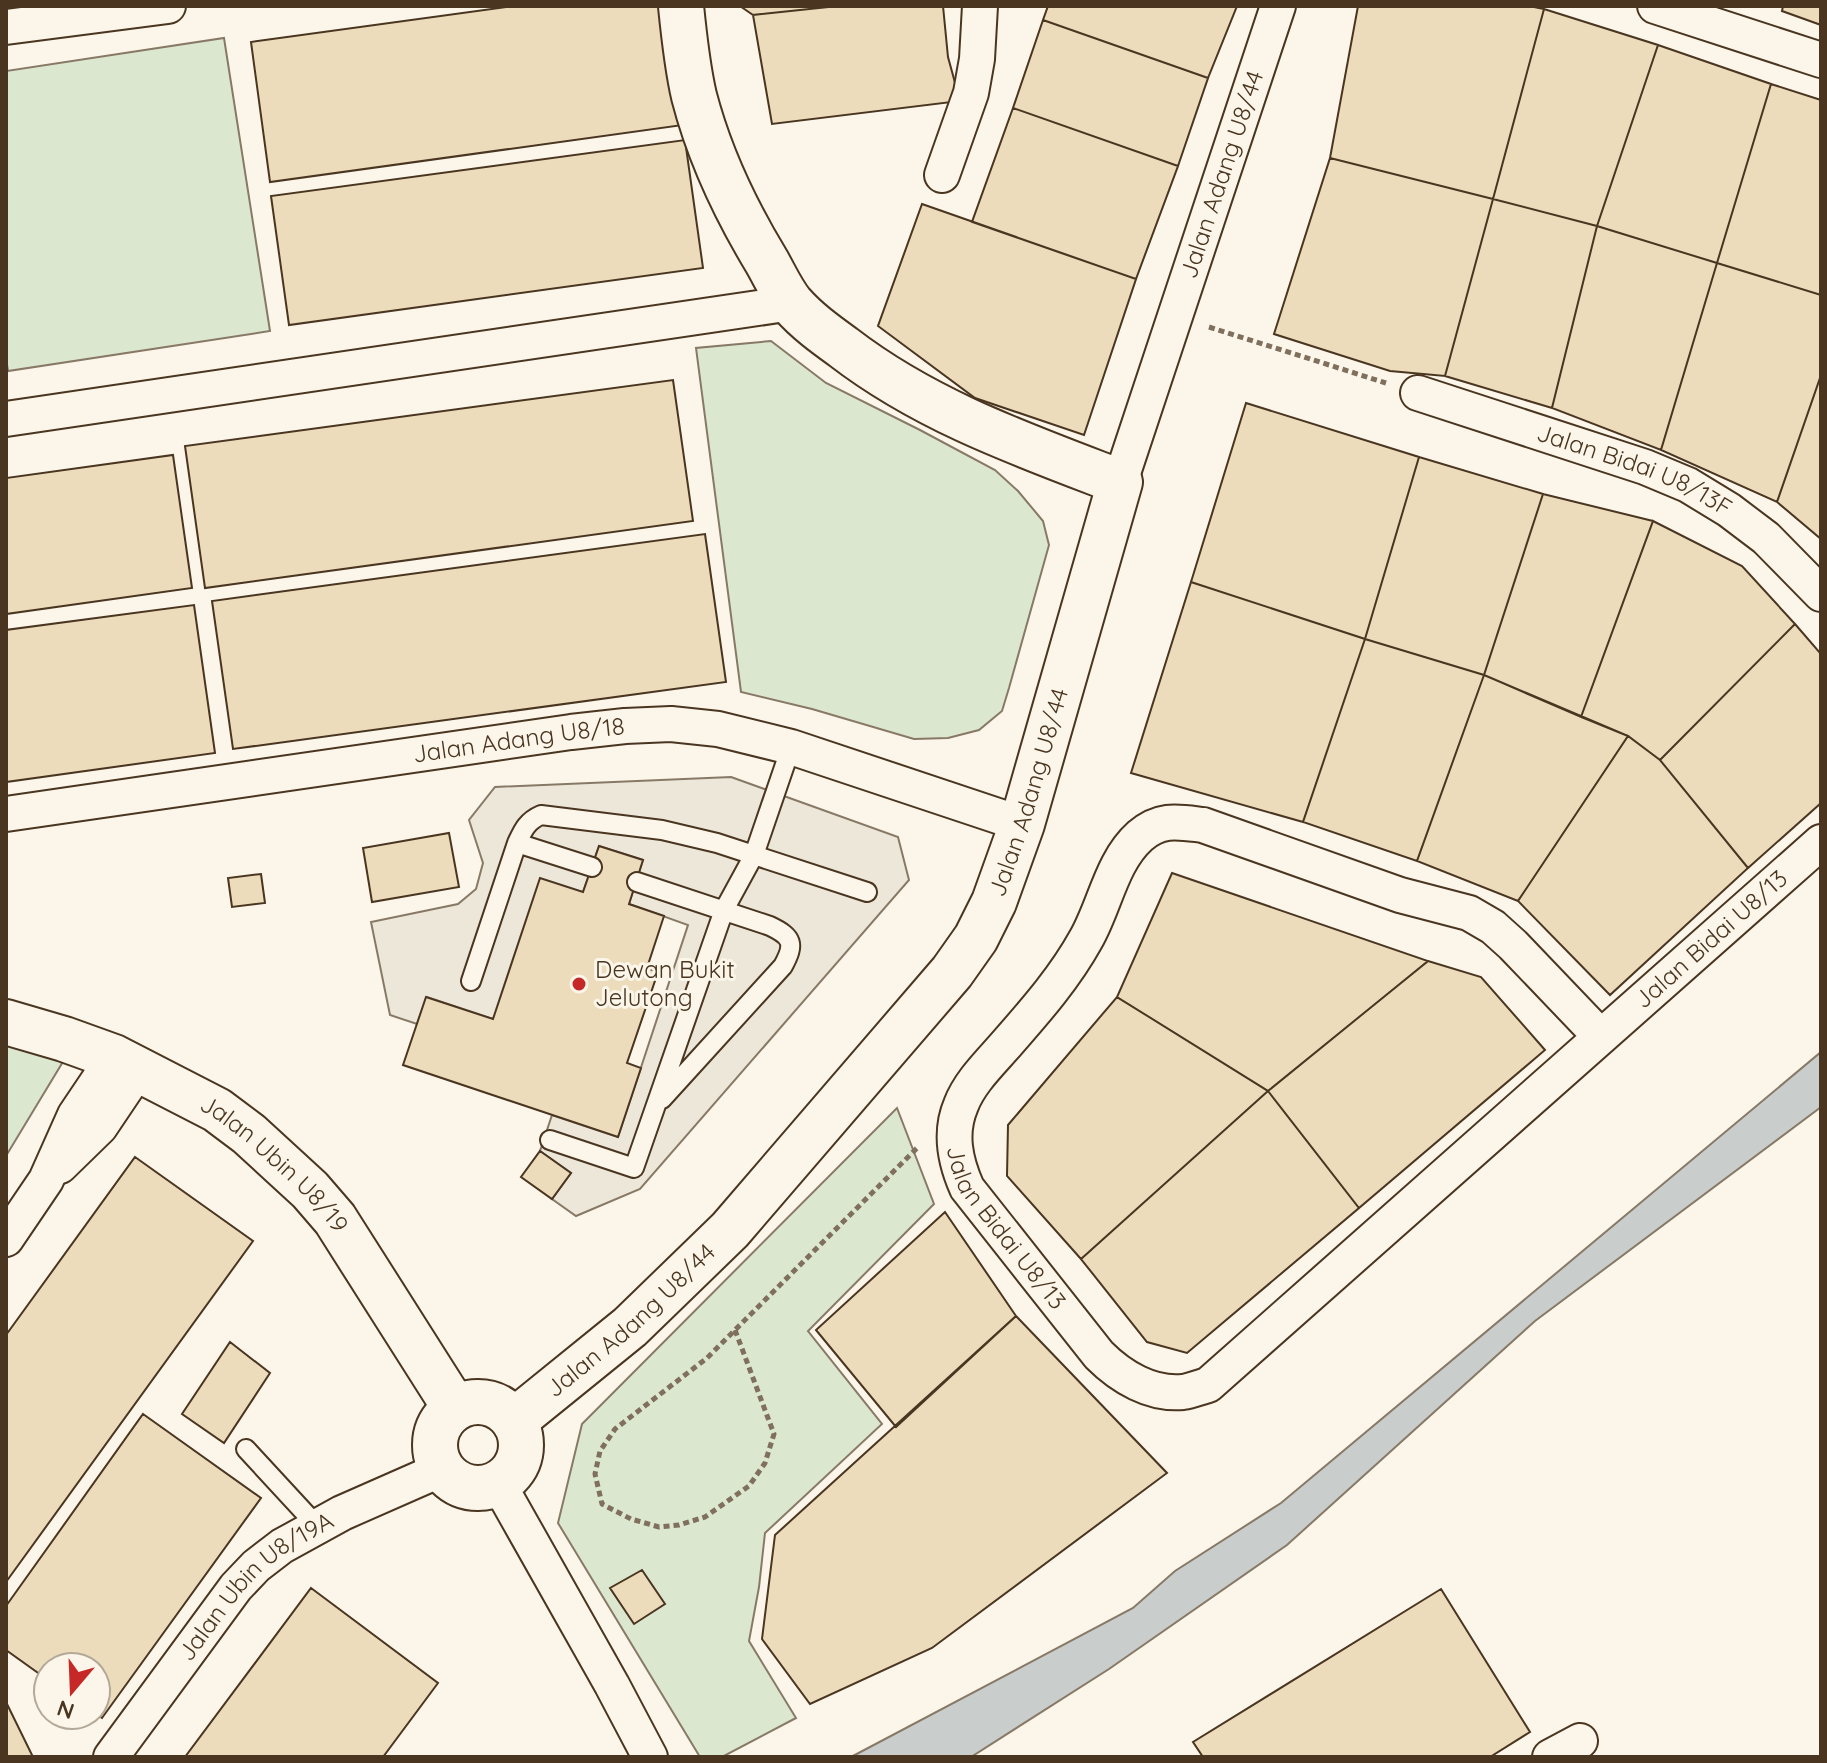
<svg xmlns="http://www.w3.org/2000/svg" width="1827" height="1763" font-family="Quicksand,sans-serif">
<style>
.green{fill:#dce7d0;stroke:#887966;stroke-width:2}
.parking{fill:#ede7d9;stroke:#887966;stroke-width:2}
.water{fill:#c9cecd;stroke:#887966;stroke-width:2}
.building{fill:#ecdcbc;stroke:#4a3520;stroke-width:2}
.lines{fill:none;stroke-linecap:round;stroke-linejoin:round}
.lane-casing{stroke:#4a3520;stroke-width:22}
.street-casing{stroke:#4a3520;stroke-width:38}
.secondary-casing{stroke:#4a3520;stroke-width:48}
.path{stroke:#7f6f5c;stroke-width:5;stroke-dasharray:6 4;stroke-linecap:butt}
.lane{stroke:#fbf6e9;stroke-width:18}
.street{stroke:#fbf6e9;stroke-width:34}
.secondary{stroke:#fbf6e9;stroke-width:44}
.poi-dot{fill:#c62828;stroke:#fbf6e9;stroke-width:3}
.labels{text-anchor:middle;stroke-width:6;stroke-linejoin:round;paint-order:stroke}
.street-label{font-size:24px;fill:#4a3520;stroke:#fbf6e9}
.poi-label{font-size:24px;fill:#4a3520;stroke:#fbf6e9;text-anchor:start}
</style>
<rect width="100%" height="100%" fill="#fbf6e9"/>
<!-- green -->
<path class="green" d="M 224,38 L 270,331 L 8,371 L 6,359 L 6,71 Z
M 771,341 L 826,383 L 920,430 L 995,470 L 1018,491 L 1043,521 L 1049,545 L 1009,688 L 1002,711 L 979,730 L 948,738 L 914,739 L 812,709 L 741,692 L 696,348 Z
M 6,1042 L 64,1060 L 6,1156 Z
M 897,1108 L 934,1204 L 808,1331 L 882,1424 L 765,1533 L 759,1587 L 749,1641 L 796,1718 L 722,1757 L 700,1757 L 558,1523 L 582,1424 Z"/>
<!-- parking -->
<path class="parking" d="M 731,777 L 898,837 L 909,880 L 640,1189 L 576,1216 L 552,1199 L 571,1173 L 540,1151 L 552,1115 L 618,1137 L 688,925 L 629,904 L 643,860 L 599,846 L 583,892 L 493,1019 L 427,997 L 417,1024 L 390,1015 L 371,922 L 458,904 L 476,889 L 483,863 L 469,820 L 495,787 Z"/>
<!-- water -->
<path class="water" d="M 1821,1052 L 1821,1107 L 1535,1321 L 1287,1545 L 1109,1669 L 971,1757 L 851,1757 L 1133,1608 L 1175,1571 L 1281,1503 Z"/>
<!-- building -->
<path class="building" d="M 513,6 L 666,6 L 683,125 L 270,182 L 251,42 Z
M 740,6 L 838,6 L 753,15 Z
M 838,6 L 943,6 L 948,57 L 960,101 L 772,124 L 753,15 Z
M 1048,6 L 1237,6 L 1208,78 L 1043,20 Z
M 1358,6 L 1529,6 L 1544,9 L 1493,199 L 1330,158 Z
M 1783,6 L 1821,6 L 1821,25 L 1782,11 Z
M 1544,9 L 1658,45 L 1597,226 L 1493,199 Z
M 1043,20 L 1208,78 L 1178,166 L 1013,108 Z
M 1658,45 L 1771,84 L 1717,263 L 1597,226 Z
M 1771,84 L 1821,100 L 1821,295 L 1717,263 Z
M 1013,108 L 1178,166 L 1136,279 L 972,222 Z
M 685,140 L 703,268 L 289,325 L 271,196 Z
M 1330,158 L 1493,199 L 1445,376 L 1390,371 L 1274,334 Z
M 1493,199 L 1597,226 L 1552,408 L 1445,376 Z
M 922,204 L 1136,279 L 1084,435 L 975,398 L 878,326 Z
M 1597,226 L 1717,263 L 1661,450 L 1552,408 Z
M 1717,263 L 1821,295 L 1821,375 L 1777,502 L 1661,450 Z
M 1821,375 L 1821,539 L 1777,502 Z
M 673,380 L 693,521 L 205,588 L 185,446 Z
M 1246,403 L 1419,457 L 1365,639 L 1191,582 Z
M 173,455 L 192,588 L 6,614 L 6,478 Z
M 1419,457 L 1543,494 L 1484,675 L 1365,639 Z
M 1543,494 L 1653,521 L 1581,717 L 1484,675 Z
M 1653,521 L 1742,566 L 1795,624 L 1660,760 L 1628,736 L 1581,717 Z
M 705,534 L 726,682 L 233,749 L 212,601 Z
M 1191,582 L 1365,639 L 1303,822 L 1131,773 Z
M 194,605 L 215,753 L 6,782 L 6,630 Z
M 1795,624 L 1821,654 L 1821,803 L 1748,868 L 1660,760 Z
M 1365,639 L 1484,675 L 1417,861 L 1303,822 Z
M 1484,675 L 1628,736 L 1518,901 L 1417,861 Z
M 1628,736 L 1660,760 L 1748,868 L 1610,995 L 1518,901 Z
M 449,833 L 459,887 L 372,902 L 363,848 Z
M 599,846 L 643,860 L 629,904 L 664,916 L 647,968 L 658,972 L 627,1063 L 641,1068 L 618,1137 L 403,1065 L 426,997 L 493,1019 L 540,878 L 583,892 Z
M 1172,873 L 1428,961 L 1268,1091 L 1117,997 Z
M 261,874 L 265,903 L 232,907 L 228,878 Z
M 1428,961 L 1481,977 L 1545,1050 L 1359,1208 L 1268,1091 Z
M 1117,997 L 1268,1091 L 1081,1259 L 1007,1176 L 1008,1125 Z
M 1268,1091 L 1359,1208 L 1187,1353 L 1147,1342 L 1081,1259 Z
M 540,1151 L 571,1173 L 552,1199 L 521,1177 Z
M 135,1157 L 253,1241 L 6,1582 L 6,1335 Z
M 945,1212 L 1016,1316 L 896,1427 L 816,1330 Z
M 1016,1316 L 1167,1473 L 932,1648 L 810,1704 L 762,1639 L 775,1535 Z
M 230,1342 L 270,1373 L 224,1443 L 182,1414 Z
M 143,1414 L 261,1498 L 102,1718 L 96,1714 L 96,1667 L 48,1667 L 48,1680 L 6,1650 L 6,1606 Z
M 642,1570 L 665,1604 L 634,1624 L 610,1588 Z
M 311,1588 L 438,1683 L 383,1757 L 185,1757 Z
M 1441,1589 L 1530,1732 L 1490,1757 L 1203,1757 L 1193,1742 Z
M 6,1702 L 33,1757 L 6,1757 Z"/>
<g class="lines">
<!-- lane casing -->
<g class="lane-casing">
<path id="lane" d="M 517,843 L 592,867
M 637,882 L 770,926 C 793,937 795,944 783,966 L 662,1099
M 471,981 L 517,843 C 523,830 527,821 541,815 L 662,830 L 717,843 L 867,892
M 550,1140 L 634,1168 L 724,910 L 754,855 L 791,747
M 246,1449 L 318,1527"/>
</g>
<!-- street casing -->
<g class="street-casing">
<g id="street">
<path d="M 1655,6 L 1821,60"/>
<path d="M 6,27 L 168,6"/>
<path d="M 942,175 L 971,93 L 977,59 L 980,6"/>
<path id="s1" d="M 1418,393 L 1645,467 L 1688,485 L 1729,510 L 1766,538 L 1821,594"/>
<path d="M 6,419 L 792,303"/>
<path id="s2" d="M 1120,482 L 1278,6"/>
<path id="s3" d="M 6,814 L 571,732 L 625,726 L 671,724 L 718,729 L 791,747 L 1022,824"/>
<path id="s4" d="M 1601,1037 L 1513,945 L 1493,927 L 1469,913 L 1400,895 L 1203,825 C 1178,822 1161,818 1140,836 C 1111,862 1105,906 1086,939 C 1065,977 1037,1009 1009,1041 C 992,1061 970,1081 961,1105 C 949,1133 955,1161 967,1188 L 1099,1355 C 1121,1377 1151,1395 1183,1392 C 1191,1391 1200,1387 1208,1385 L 1821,842"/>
<path d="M 60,1166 L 100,1127 L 139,1069"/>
<path d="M 6,1239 L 46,1180 L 75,1115 L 114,1057"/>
<path d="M 498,1483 L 612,1685 L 650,1757"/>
<path id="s5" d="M 111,1757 L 236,1587 L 256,1566 L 282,1546 L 342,1513 L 442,1469"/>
<path d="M 1550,1757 L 1580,1741"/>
</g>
</g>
<!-- secondary casing -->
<g class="secondary-casing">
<g id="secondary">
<path id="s6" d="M 6,1022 L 64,1039 L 114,1057 L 217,1110 L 249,1134 L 310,1190 L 335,1219 L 455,1408"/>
<circle cx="478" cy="1445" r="43"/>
<path id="s7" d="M 514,1421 L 630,1327 L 730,1230 L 952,972 L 976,938 L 994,902 L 1022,824 L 1120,482 C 1023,445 926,411 843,347 C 825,334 807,321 792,304 C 782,292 775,276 767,262 C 736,211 709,154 694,96 C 687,66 684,36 681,6"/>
</g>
</g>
<!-- path -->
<path class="path" d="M 1209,327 L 1386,383
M 735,1330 L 774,1434 L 765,1463 L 749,1486 L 705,1517 L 679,1525 L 659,1527 L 631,1519 L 602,1504 L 595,1474 L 600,1451 L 615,1429 L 707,1358 L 917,1148"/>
<!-- lane -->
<use href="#lane" class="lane"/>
<!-- street -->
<use href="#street" class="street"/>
<!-- secondary -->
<use href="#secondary" class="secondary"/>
</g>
<!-- markers -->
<circle class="poi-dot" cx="579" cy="984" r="8"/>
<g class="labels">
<!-- street labels -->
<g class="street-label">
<text dy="8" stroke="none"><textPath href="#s2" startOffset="324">Jalan Adang U8/44</textPath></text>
<text dy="8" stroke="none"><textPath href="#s1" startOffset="230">Jalan Bidai U8/13F</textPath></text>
<text dy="8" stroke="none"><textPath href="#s3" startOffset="518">Jalan Adang U8/18</textPath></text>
<text dy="8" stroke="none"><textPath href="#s7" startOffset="826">Jalan Adang U8/44</textPath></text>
<text dy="8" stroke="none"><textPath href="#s4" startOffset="1946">Jalan Bidai U8/13</textPath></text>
<text dy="8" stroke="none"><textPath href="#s6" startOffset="308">Jalan Ubin U8/19</textPath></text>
<text dy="8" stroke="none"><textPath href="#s4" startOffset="994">Jalan Bidai U8/13</textPath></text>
<text dy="8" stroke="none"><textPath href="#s7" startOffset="154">Jalan Adang U8/44</textPath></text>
<text dy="8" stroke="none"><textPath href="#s5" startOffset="226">Jalan Ubin U8/19A</textPath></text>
</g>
<!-- poi labels -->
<g class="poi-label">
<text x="595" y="978">Dewan Bukit<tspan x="595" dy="28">Jelutong</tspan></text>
</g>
</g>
<!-- border -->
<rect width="1827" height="1763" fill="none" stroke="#4a3520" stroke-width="16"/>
<!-- north arrow -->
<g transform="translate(72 1691) rotate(199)"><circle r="38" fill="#fbf6e9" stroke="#b4a999" stroke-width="2"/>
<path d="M0-6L14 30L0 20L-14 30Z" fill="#c62828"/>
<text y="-12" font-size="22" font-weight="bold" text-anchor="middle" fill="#4a3520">N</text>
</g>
</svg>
